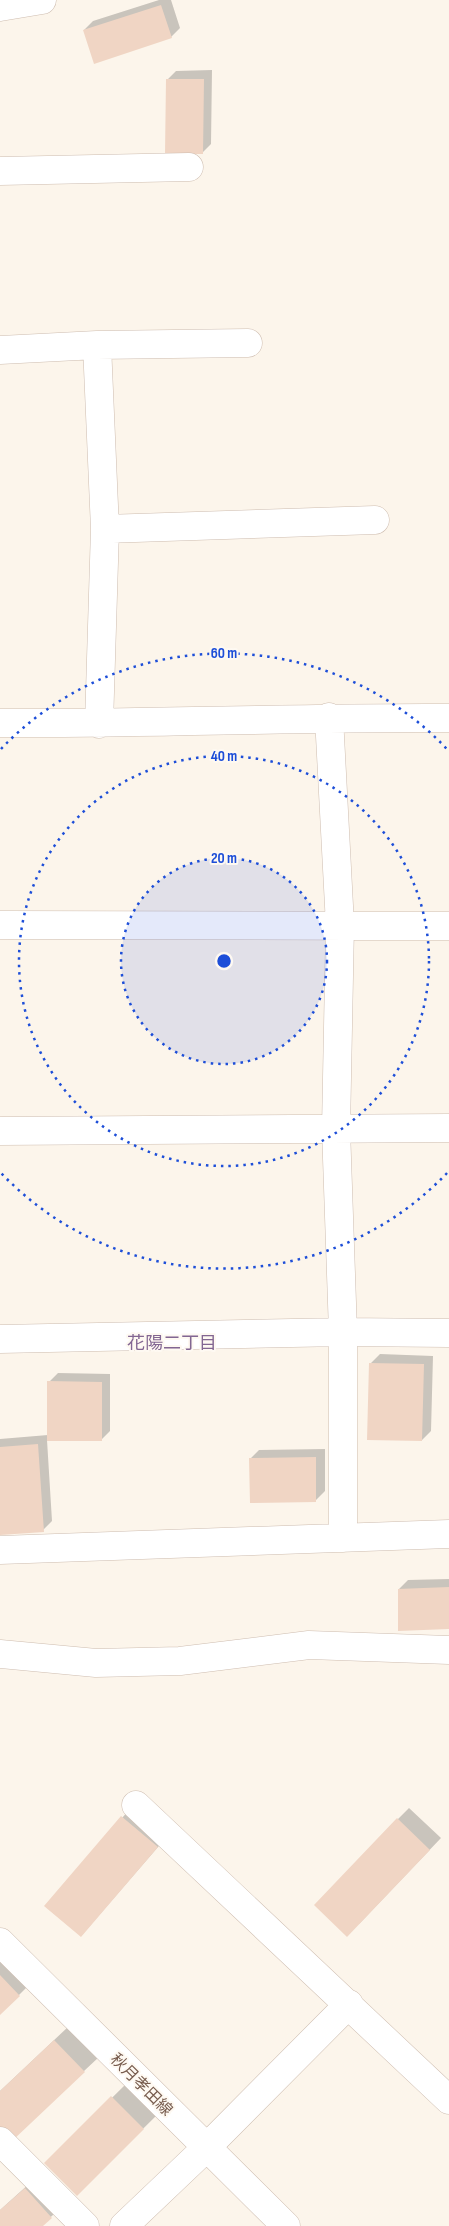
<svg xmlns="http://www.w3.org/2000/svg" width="449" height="2226" font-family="'Sofia Sans Condensed','Noto Sans JP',sans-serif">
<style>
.shadow{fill:#0003}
.building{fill:#f0d5c4}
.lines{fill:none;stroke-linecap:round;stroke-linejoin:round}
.minor-casing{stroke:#cebdb0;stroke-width:29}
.minor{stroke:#fff;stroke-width:28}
.ring{fill:none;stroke:#1d4ed8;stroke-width:2.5;stroke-dasharray:2.5 5}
.labels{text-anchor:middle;stroke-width:4;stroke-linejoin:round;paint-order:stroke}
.street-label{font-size:16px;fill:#775c4e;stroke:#fef9f2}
.neighbourhood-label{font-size:18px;fill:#826692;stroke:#fef9f2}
.centre{fill:#1d4ed8;stroke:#fef9f2;stroke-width:2.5}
.ring-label{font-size:15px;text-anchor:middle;font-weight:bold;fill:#1d4ed8;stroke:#fef9f2;stroke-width:4;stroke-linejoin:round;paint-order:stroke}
</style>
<rect width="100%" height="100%" fill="#fcf5eb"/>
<!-- shadow -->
<path class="shadow" d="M 159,0 L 171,0 L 180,28 L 171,37 L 84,30 L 93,21 Z
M 212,70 L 211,144 L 202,153 L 167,80 L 176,71 Z
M 380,1354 L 433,1356 L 431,1431 L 422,1440 L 371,1363 Z
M 58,1373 L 110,1374 L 110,1431 L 101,1440 L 47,1440 L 52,1521 L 43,1530 L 0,1533 L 0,1439 L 48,1435 L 49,1382 Z
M 325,1449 L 325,1491 L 316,1500 L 250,1459 L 259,1450 Z
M 449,1579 L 449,1628 L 399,1589 L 408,1580 Z
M 136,1802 L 171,1832 L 81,1936 L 45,1906 Z
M 409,1808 L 441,1838 L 359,1924 L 398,1819 Z
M 0,1956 L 33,1981 L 0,2014 Z
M 69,2026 L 99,2057 L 84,2071 L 0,2126 L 0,2091 Z
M 127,2083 L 158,2114 L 77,2194 L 46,2163 Z
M 40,2174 L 66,2203 L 41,2226 L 0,2226 L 0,2210 Z"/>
<!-- building -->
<path class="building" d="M 161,5 L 172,38 L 94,64 L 83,30 Z
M 166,79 L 204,79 L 203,154 L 165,154 Z
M 369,1363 L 424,1364 L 422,1441 L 367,1440 Z
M 47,1381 L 102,1382 L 102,1441 L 47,1441 Z
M 38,1444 L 44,1532 L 0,1535 L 0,1447 Z
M 316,1457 L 316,1502 L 250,1503 L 249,1458 Z
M 449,1587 L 449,1629 L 398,1631 L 398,1589 Z
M 121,1816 L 158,1847 L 81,1937 L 44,1906 Z
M 397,1818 L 430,1850 L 347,1937 L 314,1905 Z
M 0,1975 L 20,1996 L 0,2015 Z
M 54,2040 L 85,2072 L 12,2141 L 0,2128 L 0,2091 Z
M 111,2096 L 144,2129 L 77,2196 L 44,2163 Z
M 25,2188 L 52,2218 L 43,2226 L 0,2226 L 0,2210 Z"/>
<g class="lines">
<!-- minor casing -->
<g class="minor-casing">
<path id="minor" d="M 0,7 L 42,0
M 0,171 L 189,167
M 97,345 L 105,529 L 99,724
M 0,350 L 97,345 L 248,343
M 105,529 L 375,520
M 329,717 L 340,925 L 336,1129 L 343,1332 L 343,1538
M 0,723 C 150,724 299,717 449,718
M 0,925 L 449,926
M 0,1131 L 449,1128
M 0,1339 L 343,1332 L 449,1333
M 0,1550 L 449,1534
M 0,1654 L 96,1663 L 180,1661 L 309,1645 L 449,1650
M 136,1805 L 449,2100
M 0,1942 L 286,2226
M 0,2141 L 85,2226
M 124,2226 L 206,2148 L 349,2004"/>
</g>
<!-- minor -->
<use href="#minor" class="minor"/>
</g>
<!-- distance rings -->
<circle cx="224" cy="961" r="103" fill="#1d4ed8" fill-opacity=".12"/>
<g class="ring">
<circle cx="224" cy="961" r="103"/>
<circle cx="224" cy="961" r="205"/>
<path d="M447 1173A308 308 0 0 1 1 1173M1 749A308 308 0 0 1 447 749"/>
</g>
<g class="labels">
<!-- street labels -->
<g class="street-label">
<text transform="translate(142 2084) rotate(45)" y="6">秋月孝田線</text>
</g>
<!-- neighbourhood labels -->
<g class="neighbourhood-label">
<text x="172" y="1349">花陽二丁目</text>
</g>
</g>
<circle cx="224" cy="961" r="8" class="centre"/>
<g class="ring-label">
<text x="224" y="658">60 m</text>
<text x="224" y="761">40 m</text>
<text x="224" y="863">20 m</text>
</g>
</svg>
